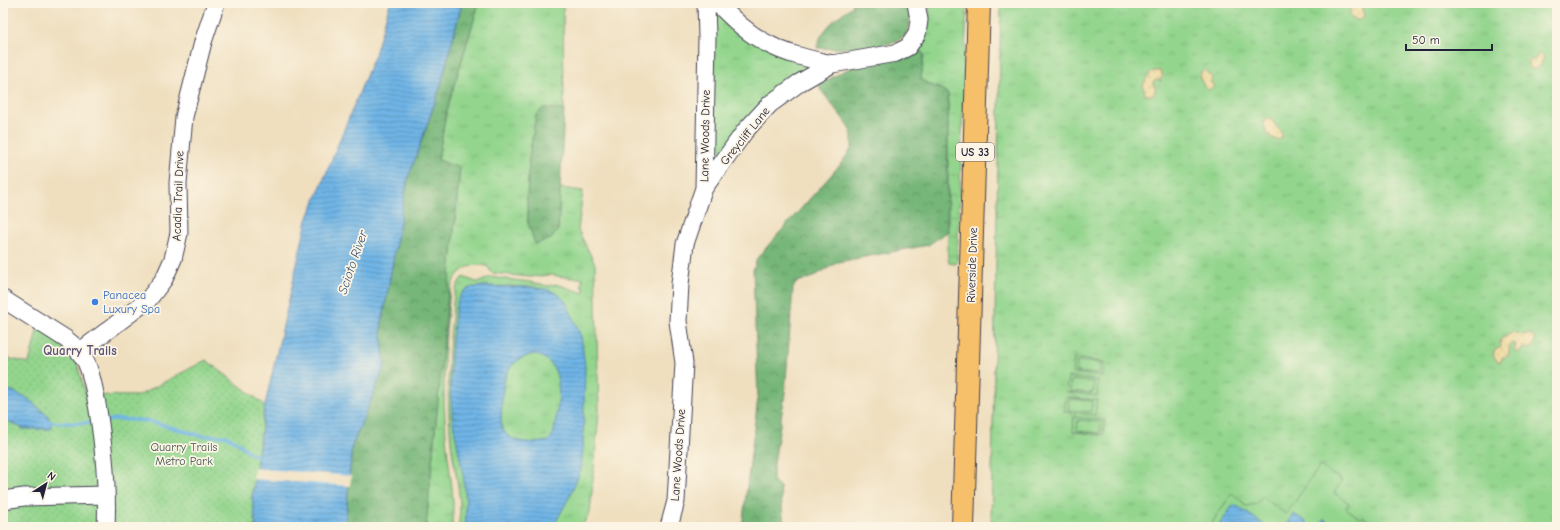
<svg xmlns="http://www.w3.org/2000/svg" width="1560" height="530" font-family="'Comic Neue',sans-serif">
<style>
.grass{fill:url(#grass-tufts);stroke:#5a7c64}
.forest{fill:url(#forest-crowns);stroke:#4c6c5a}
.sand{fill:url(#sand-dots);stroke:#887e6c}
.park{fill:url(#park-dots);stroke:#5a7c64}
.pitch{fill:#93d58d;stroke:#5a7c64}
.water{fill:url(#water-rules);stroke:#486c90;fill-rule:evenodd}
.pier{fill:#efdfbf}
.lines{fill:none;stroke-linecap:round;stroke-linejoin:round}
.stream{stroke:#6fb5e6;stroke-width:3.5}
.minor-casing{stroke:#413e4f;stroke-width:19}
.major-casing{stroke:#413e4f;stroke-width:24}
.minor{stroke:#fff;stroke-width:17}
.major{stroke:#f6c06b;stroke-width:22}
.shop-dot{fill:#3f7fe0;stroke:#fcf5e5;stroke-width:1.5}
.labels{text-anchor:middle;stroke-width:3.5;stroke-linejoin:round;paint-order:stroke}
.shield{fill:#fcf5e5;stroke:#63616e;stroke-width:1}
.shield-label{font-size:11px;font-weight:bold;fill:#22223b}
.street-label{font-size:12px;fill:#22223b;stroke:#fcf5e5}
.shop-label{font-size:12px;fill:#366cbe;stroke:#fcf5e5;text-anchor:start}
.park-label{font-size:12px;fill:#445854;stroke:#fcf5e5}
.water-label{font-size:13px;font-style:italic;fill:#3d5577;stroke:#fcf5e5}
.neighbourhood-label{font-size:13px;font-weight:bold;fill:#5a5278;stroke:#fcf5e5}
</style>
<defs>
<pattern id="grass-tufts" width="24" height="20" patternUnits="userSpaceOnUse"><rect width="24" height="20" fill="#93d58d"/><path d="M3 7l-1-3M5 7V3M7 7l1-3M15 17l-1-3M17 17v-4M19 17l1-3" fill="none" stroke="#7eb77b"/></pattern>
<pattern id="forest-crowns" width="20" height="18" patternUnits="userSpaceOnUse"><rect width="20" height="18" fill="#76b678"/><path d="M2 6a3 3 0 1 1 6 0M12 15a3 3 0 1 1 6 0" fill="none" stroke="#609464"/></pattern>
<pattern id="sand-dots" width="8" height="8" patternUnits="userSpaceOnUse"><rect width="8" height="8" fill="#eeda9e"/><path d="M2 2h.1M6 6h.1" fill="none" stroke="#ccbb89" stroke-width="1.8" stroke-linecap="round"/></pattern>
<pattern id="park-dots" width="8" height="8" patternUnits="userSpaceOnUse"><rect width="8" height="8" fill="#93d58d"/><path d="M2 2h.1M6 6h.1" fill="none" stroke="#7eb77b" stroke-width="1.8" stroke-linecap="round"/></pattern>
<pattern id="water-rules" width="6" height="5" patternUnits="userSpaceOnUse"><rect width="6" height="5" fill="#6fb5e6"/><path d="M0 2.5h6" fill="none" stroke="#5b93bc"/></pattern>
</defs>
<rect width="100%" height="100%" fill="#fcf5e5"/>
<filter id="ink" filterUnits="userSpaceOnUse"><feTurbulence type="fractalNoise" baseFrequency=".025" numOctaves="2"/><feDisplacementMap in="SourceGraphic" scale="8" xChannelSelector="R" yChannelSelector="G"/><feConvolveMatrix kernelMatrix="1 2 1 2 8 2 1 2 1" color-interpolation-filters="sRGB"/></filter>
<filter id="wash" filterUnits="userSpaceOnUse"><feTurbulence type="fractalNoise" baseFrequency=".012" numOctaves="4" result="noise"/><feDisplacementMap in="SourceGraphic" scale="16" xChannelSelector="R" yChannelSelector="G"/><feGaussianBlur stdDeviation="0.9" result="paint"/><feColorMatrix in="noise" values="0 0 0 0 0 0 0 0 0 0 0 0 0 0 0 0 0 1.4 0 .05"/><feComposite in="paint" operator="in"/></filter>
<g filter="url(#wash)">
<rect width="100%" height="100%" fill="#efdfbf"/>
<!-- grass -->
<path class="grass" d="M 479,3 L 563,3 L 564,110 L 543,108 L 536,115 L 529,159 L 527,199 L 528,223 L 558,230 L 560,188 L 583,191 L 578,230 L 595,264 L 599,412 L 590,513 L 581,527 L 458,527 C 464,498 454,471 451,442 C 447,401 447,359 452,317 C 453,304 453,287 463,277 L 476,282 L 480,282 L 490,277 L 530,282 L 548,286 L 556,284 L 584,293 L 584,289 L 581,286 L 583,278 L 572,278 L 550,275 L 530,277 L 492,273 L 487,266 C 474,263 463,267 455,278 C 449,288 449,303 448,314 C 443,354 443,396 446,436 C 448,466 456,497 452,527 L 426,527 L 460,168 L 438,160 L 446,113 Z
M 941,3 L 967,3 L 957,263 L 955,264 L 949,263 L 948,258 L 948,94 C 940,86 929,87 921,79 L 924,54 L 918,50 C 928,34 930,25 929,6 L 938,5 Z
M 1001,3 L 1557,3 L 1557,527 L 991,527 Z
M 711,9 L 808,67 L 721,153 L 717,154 L 713,153 Z"/>
<!-- forest -->
<path class="forest" d="M 462,3 L 479,3 L 446,113 L 438,160 L 460,168 L 426,527 L 345,527 L 352,446 L 385,366 L 381,329 L 407,182 L 440,89 Z
M 852,3 L 910,3 C 911,13 912,27 904,36 C 891,50 836,49 817,48 C 820,30 838,16 853,6 Z
M 918,50 L 924,54 L 921,79 C 929,87 940,86 948,94 L 947,232 L 928,245 L 838,262 L 813,277 L 797,282 L 793,288 L 785,393 L 773,470 L 773,480 L 780,487 L 784,527 L 742,527 L 758,398 L 753,270 L 757,258 L 840,165 L 852,148 L 852,135 L 848,125 L 820,89 L 820,84 L 853,66 L 899,57 Z
M 543,108 L 564,110 L 558,230 L 551,239 L 535,244 L 528,223 L 527,199 L 529,159 L 536,115 Z"/>
<!-- sand -->
<path class="sand" d="M 1354,3 L 1373,3 L 1366,3 L 1363,6 L 1362,10 L 1364,15 L 1362,19 C 1357,21 1349,20 1350,12 C 1350,10 1353,6 1354,3 Z
M 1538,54 L 1541,54 L 1544,57 L 1540,67 L 1534,69 L 1529,68 L 1528,62 L 1530,60 L 1534,60 Z
M 1204,70 L 1212,77 L 1211,83 L 1214,86 L 1209,90 L 1203,84 L 1199,76 L 1201,72 Z
M 1155,71 L 1161,71 L 1163,76 L 1160,79 L 1161,81 L 1156,80 L 1153,82 L 1153,85 L 1156,89 L 1153,95 L 1146,95 C 1142,87 1142,84 1148,77 C 1151,74 1150,72 1155,71 Z
M 1269,118 L 1273,120 L 1275,125 L 1282,133 L 1282,137 L 1279,140 C 1271,141 1263,130 1264,122 Z
M 1513,332 L 1522,335 L 1530,334 L 1535,338 L 1535,343 L 1530,349 L 1524,347 L 1519,353 L 1514,351 L 1516,345 L 1515,343 C 1506,343 1511,350 1508,356 L 1503,357 L 1500,362 L 1497,361 L 1493,355 L 1495,350 L 1501,347 L 1500,340 Z"/>
<!-- park -->
<path class="park" d="M 38,327 L 54,338 L 77,363 L 86,395 L 138,396 L 206,360 L 265,405 L 252,497 L 256,527 L 3,527 L 3,357 L 29,363 Z
M 1074,358 L 1104,362 L 1103,377 L 1072,373 Z
M 1068,377 L 1098,380 L 1097,396 L 1066,392 Z
M 1066,397 L 1097,400 L 1095,415 L 1064,412 Z
M 1074,417 L 1105,420 L 1103,435 L 1073,432 Z"/>
<!-- pitch -->
<path class="pitch" d="M 1077,361 L 1100,363 L 1099,374 L 1076,372 Z
M 1071,380 L 1094,382 L 1093,393 L 1070,391 Z
M 1069,399 L 1092,401 L 1091,412 L 1068,410 Z
M 1078,420 L 1101,422 L 1100,433 L 1077,431 Z
M 1320,466 L 1342,481 L 1334,493 L 1349,503 L 1346,508 L 1361,519 L 1363,517 L 1368,520 L 1369,527 L 1353,527 L 1356,521 L 1352,519 L 1348,526 L 1349,527 L 1209,527 L 1232,493 L 1242,501 L 1243,504 L 1246,506 L 1257,504 L 1262,497 L 1286,514 Z"/>
<!-- water -->
<path class="water" d="M 390,3 L 462,3 L 440,88 L 407,182 L 381,329 L 385,366 L 352,446 L 345,527 L 256,527 L 252,497 L 265,405 L 307,220 L 375,54 Z
M 486,286 L 531,287 L 549,290 L 559,295 L 566,302 L 581,336 L 585,366 L 583,448 L 581,469 L 570,496 L 553,527 L 465,527 C 469,491 459,457 453,422 C 449,392 450,354 454,324 C 455,314 455,300 463,292 C 469,286 477,287 486,286 ZM 534,354 C 564,361 560,394 556,417 C 555,426 555,435 548,441 C 535,444 507,444 502,427 C 500,420 502,410 502,402 C 503,377 507,360 534,354 Z
M 3,387 L 27,398 L 48,416 L 52,429 L 24,429 L 3,419 Z
M 1234,504 L 1266,526 L 1266,527 L 1221,527 L 1219,525 Z
M 1294,514 L 1308,523 L 1306,527 L 1285,527 Z
M 1324,519 L 1335,527 L 1319,527 Z"/>
<!-- pier -->
<path class="pier" d="M 254,468 L 351,476 L 350,486 L 253,479 Z"/>
<g class="lines">
<!-- stream -->
<path class="stream" d="M 45,421 C 62,424 78,424 95,422
M 105,421 L 117,419 L 148,421 L 202,436 L 226,436 L 237,442 L 250,453 L 262,458"/>
</g>
</g>
<g filter="url(#ink)">
<g class="lines">
<!-- minor casing -->
<g class="minor-casing">
<path id="minor" d="M 717,3 C 733,19 749,35 770,45 C 789,55 811,59 832,64
M 704,188 L 745,131 L 770,104 L 799,83 L 832,64 L 896,53 L 908,47 L 917,34 L 919,20 L 916,3
M 3,299 L 66,339 C 74,345 81,353 86,362 C 93,377 95,394 98,410 C 104,449 108,488 106,527
M 79,352 L 148,300 L 164,279 L 173,259 L 179,233 L 178,183 L 184,117 L 203,42 L 216,3
M 3,500 L 24,497 L 106,495
M 669,527 L 676,501 L 684,363 L 678,321 L 680,284 L 685,244 L 704,188 L 707,37 L 706,3"/>
</g>
<!-- major casing -->
<g class="major-casing">
<path id="major" d="M 963,527 L 979,3"/>
</g>
<!-- minor -->
<use href="#minor" class="minor"/>
<!-- major -->
<use href="#major" class="major"/>
</g>
</g>
<!-- markers -->
<circle class="shop-dot" cx="95" cy="302" r="4"/>
<g class="labels">
<!-- shield labels -->
<rect class="shield" x="956" y="143" width="38" height="18" rx="3"/>
<g class="shield-label">
<text x="975" y="156">US 33</text>
</g>
<!-- street labels -->
<g class="street-label">
<text transform="translate(705 136) rotate(-89)" y="4">Lane Woods Drive</text>
<text transform="translate(745 136) rotate(-51)" y="4">Greycliff Lane</text>
<text transform="translate(178 196) rotate(-88)" y="4">Acadia Trail Drive</text>
<text transform="translate(972 265) rotate(-88)" y="4">Riverside Drive</text>
<text transform="translate(678 455) rotate(-86)" y="4">Lane Woods Drive</text>
</g>
<!-- shop labels -->
<g class="shop-label">
<text x="103" y="299">Panacea<tspan x="103" dy="14">Luxury Spa</tspan></text>
</g>
<!-- park labels -->
<g class="park-label">
<text x="184" y="451">Quarry Trails<tspan x="184" dy="14">Metro Park</tspan></text>
</g>
<!-- water labels -->
<g class="water-label">
<text transform="translate(352 262) rotate(-71)" y="5">Scioto River</text>
</g>
<!-- neighbourhood labels -->
<g class="neighbourhood-label">
<text x="80" y="355">Quarry Trails</text>
</g>
</g>
<!-- margin -->
<rect width="1560" height="530" fill="none" stroke="#fcf5e5" stroke-width="16"/>
<!-- north arrow -->
<g transform="translate(46 484) rotate(36)" stroke="#fcf5e5" stroke-width="3" paint-order="stroke">
<path d="M0-3L7 15L0 10L-7 15Z" fill="#22223b"/>
<text y="-6" font-size="11" font-weight="bold" text-anchor="middle" fill="#22223b">N</text>
</g>
<!-- scale -->
<path d="M1406 44v6h86v-6" fill="none" stroke="#22223b" stroke-width="2"/>
<text x="1412" y="44" font-size="12" fill="#22223b" stroke="#fcf5e5" stroke-width="3" paint-order="stroke">50 m</text>
</svg>
